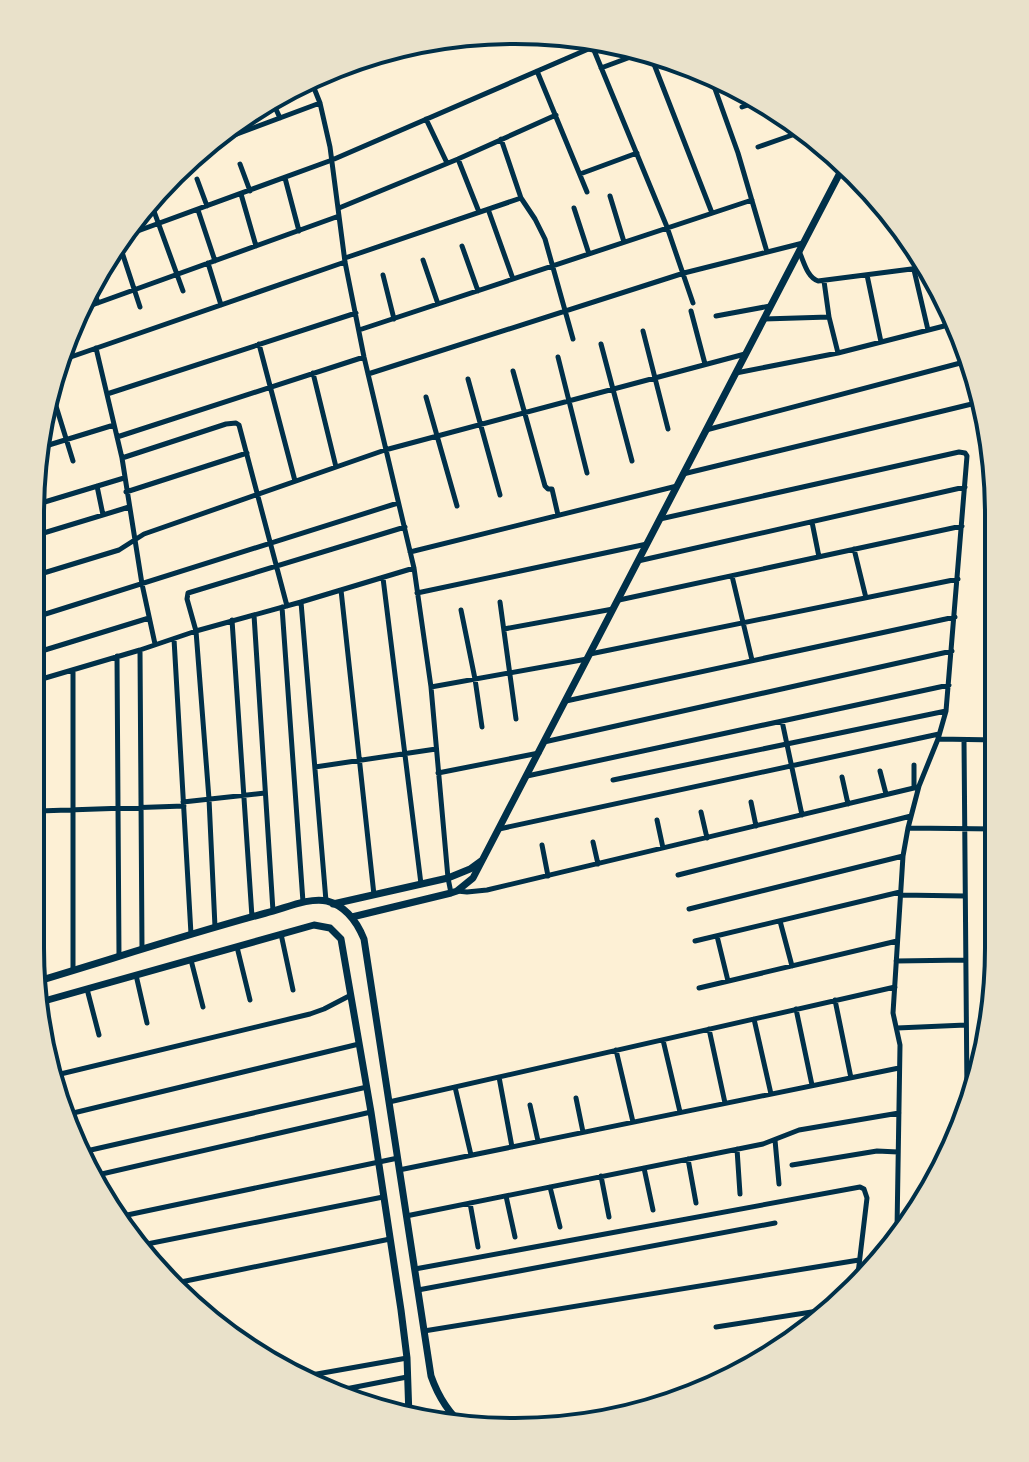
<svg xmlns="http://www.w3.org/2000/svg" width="1029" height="1462" font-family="'Libre Baskerville',serif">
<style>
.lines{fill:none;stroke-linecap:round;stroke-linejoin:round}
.minor{stroke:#003049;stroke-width:5}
.tertiary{stroke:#003049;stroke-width:7}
.secondary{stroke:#003049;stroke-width:7}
.rim{fill:none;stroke:#003049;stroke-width:4}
</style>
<rect width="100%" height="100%" fill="#fdf0d5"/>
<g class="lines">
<!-- minor -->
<path class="minor" d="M 591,43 L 667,227 L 693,303
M 652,59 L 712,213
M 601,68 L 636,55
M 537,71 L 587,192
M 710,75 L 738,153 L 767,252
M 312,83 L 320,103 L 330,147 L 345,262 L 364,357 L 414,568 L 431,687 L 448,878 L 451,893
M 274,105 L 280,118
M 742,107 L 757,102
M 426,119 L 447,163
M 501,139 L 521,198 L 535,219 L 545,239 L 573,339
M 758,147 L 798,133
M 197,149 L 320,103
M 458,159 L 479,212
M 240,164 L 250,191
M 580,174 L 637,153
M 285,178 L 299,231
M 197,179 L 207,206
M 241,194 L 256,246
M 610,196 L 624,242
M 151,203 L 183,291
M 339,208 L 458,159 L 556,115
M 574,208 L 589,254
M 488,209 L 513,279
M 198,210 L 215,261
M 124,236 L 332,160 L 593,47
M 119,243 L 140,307
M 462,246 L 478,291
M 799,251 C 804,262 807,277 818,281 L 927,267
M 345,258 L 521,198
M 423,260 L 438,304
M 208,263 L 221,305
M 914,270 L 928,330
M 383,275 L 394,319
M 867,275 L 881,342
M 824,281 L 829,317 L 838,353
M 91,283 L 98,303
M 81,309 L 339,216
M 691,311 L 705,364
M 716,316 L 770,306
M 764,319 L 829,317
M 359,330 L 752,200
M 643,331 L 668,429
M 259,344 L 295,481
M 601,344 L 632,461
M 66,348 L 69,357
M 96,348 L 122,458 L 142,584 L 155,644
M 558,357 L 587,473
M 62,360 L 345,262
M 513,371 L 545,486 L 548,489 L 552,489 L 558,515
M 313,373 L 336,467
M 736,373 L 838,353 L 956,323
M 368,374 L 684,273 L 803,243
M 468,379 L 500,495
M 51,390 L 73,461
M 107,394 L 356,313
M 426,397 L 457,506
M 706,430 L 968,361
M 117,437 L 364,357
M 39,448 L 114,425
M 122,458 L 226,424 L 236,423 L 239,425 L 287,606
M 683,474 L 980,402
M 97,486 L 103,515
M 126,492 L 247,453
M 38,504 L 124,478
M 660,519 L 959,452 L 965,453 L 967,456 L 946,711 L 938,739 L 919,786 L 908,828 L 903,856 L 893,1013 L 900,1045 L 897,1229
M 812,522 L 819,557
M 37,535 L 129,507
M 854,549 L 866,598
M 410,552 L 677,486
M 638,561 L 965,487
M 37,575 L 119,550 L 144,534 L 385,450 L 745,354
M 732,576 L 752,660
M 383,578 L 421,884
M 341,590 L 374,895
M 417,593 L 647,544
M 619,600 L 962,526
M 301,602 L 326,901
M 500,602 L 516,719
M 282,607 L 303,902
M 461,610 L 475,679 L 482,727
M 254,615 L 273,911
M 36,617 L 398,503
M 232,620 L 252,917
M 504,629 L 613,609
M 174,639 L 191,934
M 140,650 L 142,949
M 35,653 L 149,618
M 590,654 L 958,579
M 117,656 L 119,956
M 35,681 L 140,650 L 196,631 L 301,602 L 414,568
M 431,687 L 587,659
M 566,701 L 955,617
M 782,721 L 802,815
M 938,739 L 997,740
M 964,740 L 967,1095
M 544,742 L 952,651
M 914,765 L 914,788
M 315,767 L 436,749
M 880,771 L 886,794
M 438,773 L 539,753
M 527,776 L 949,685
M 842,777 L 848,804
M 613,780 L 946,711
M 183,802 L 265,793
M 751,802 L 756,826
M 39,811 L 184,806
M 701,812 L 707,838
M 657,820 L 663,848
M 908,828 L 997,829
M 499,829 L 939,734
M 593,842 L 598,864
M 542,845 L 548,876
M 678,875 L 911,816
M 457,891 L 467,892 L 487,890 L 918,787
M 900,895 L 965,896
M 689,909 L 903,856
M 780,921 L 792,966
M 215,927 L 209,799 L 196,631 L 187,599 L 188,593 L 405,527
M 281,934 L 293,990
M 717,936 L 728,981
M 695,941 L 900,892
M 237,947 L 250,1000
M 191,960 L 203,1007
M 896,961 L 966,960
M 73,970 L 73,670
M 136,975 L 147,1023
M 36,982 L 42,679
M 699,988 L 897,941
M 87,989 L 99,1035
M 835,1000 L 851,1078
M 41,1001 L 54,1053
M 796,1009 L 812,1085
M 754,1019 L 771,1094
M 897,1028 L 966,1025
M 709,1029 L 725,1103
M 663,1040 L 680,1112
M 616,1050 L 633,1122
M 48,1077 L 310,1014 L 324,1009 L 351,995
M 499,1077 L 512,1147
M 455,1087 L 471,1155
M 576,1098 L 583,1132
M 389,1102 L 895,987
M 530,1105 L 538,1141
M 65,1115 L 359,1044
M 775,1140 L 779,1184
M 737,1149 L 740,1194
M 82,1152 L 367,1087
M 688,1159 L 696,1203
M 792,1165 L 877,1151 L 898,1152
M 644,1168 L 653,1210
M 399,1170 L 899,1068
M 93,1176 L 371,1112
M 601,1176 L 609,1217
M 550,1187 L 560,1227
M 506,1196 L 515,1237
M 470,1203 L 478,1247
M 406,1216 L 763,1144 L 799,1130 L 899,1113
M 113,1218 L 398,1158
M 137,1246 L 383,1197
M 415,1269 L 860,1187 L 864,1189 L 867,1198 L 857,1282
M 171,1284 L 390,1239
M 418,1290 L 775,1223
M 716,1327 L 837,1308
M 424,1331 L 859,1260
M 731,1371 L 748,1369
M 300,1377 L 407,1358
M 325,1393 L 407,1377"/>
<!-- tertiary -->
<path class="tertiary" d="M 333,904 L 448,878 L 470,869 L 481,861
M 352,917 L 451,893 L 457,891 L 473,878 L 843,167"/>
<!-- secondary -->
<path class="secondary" d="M 35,982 C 112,959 188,934 266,913 C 284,909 308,897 327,901 C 346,906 357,922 364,939 L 431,1376 C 438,1396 449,1414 466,1428
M 37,1003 L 314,925 L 330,928 L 341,939 L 371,1112 L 401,1310 L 407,1358 L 409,1417"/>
</g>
<!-- crop -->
<path d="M0 0H1029V1462H0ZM514 44H515A470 470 0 0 1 985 514V948A470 470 0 0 1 515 1418H514A470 470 0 0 1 44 948V514A470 470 0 0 1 514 44Z" fill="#e9e1ca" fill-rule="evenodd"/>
<path class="rim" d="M514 44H515A470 470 0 0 1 985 514V948A470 470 0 0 1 515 1418H514A470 470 0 0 1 44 948V514A470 470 0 0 1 514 44Z"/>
</svg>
